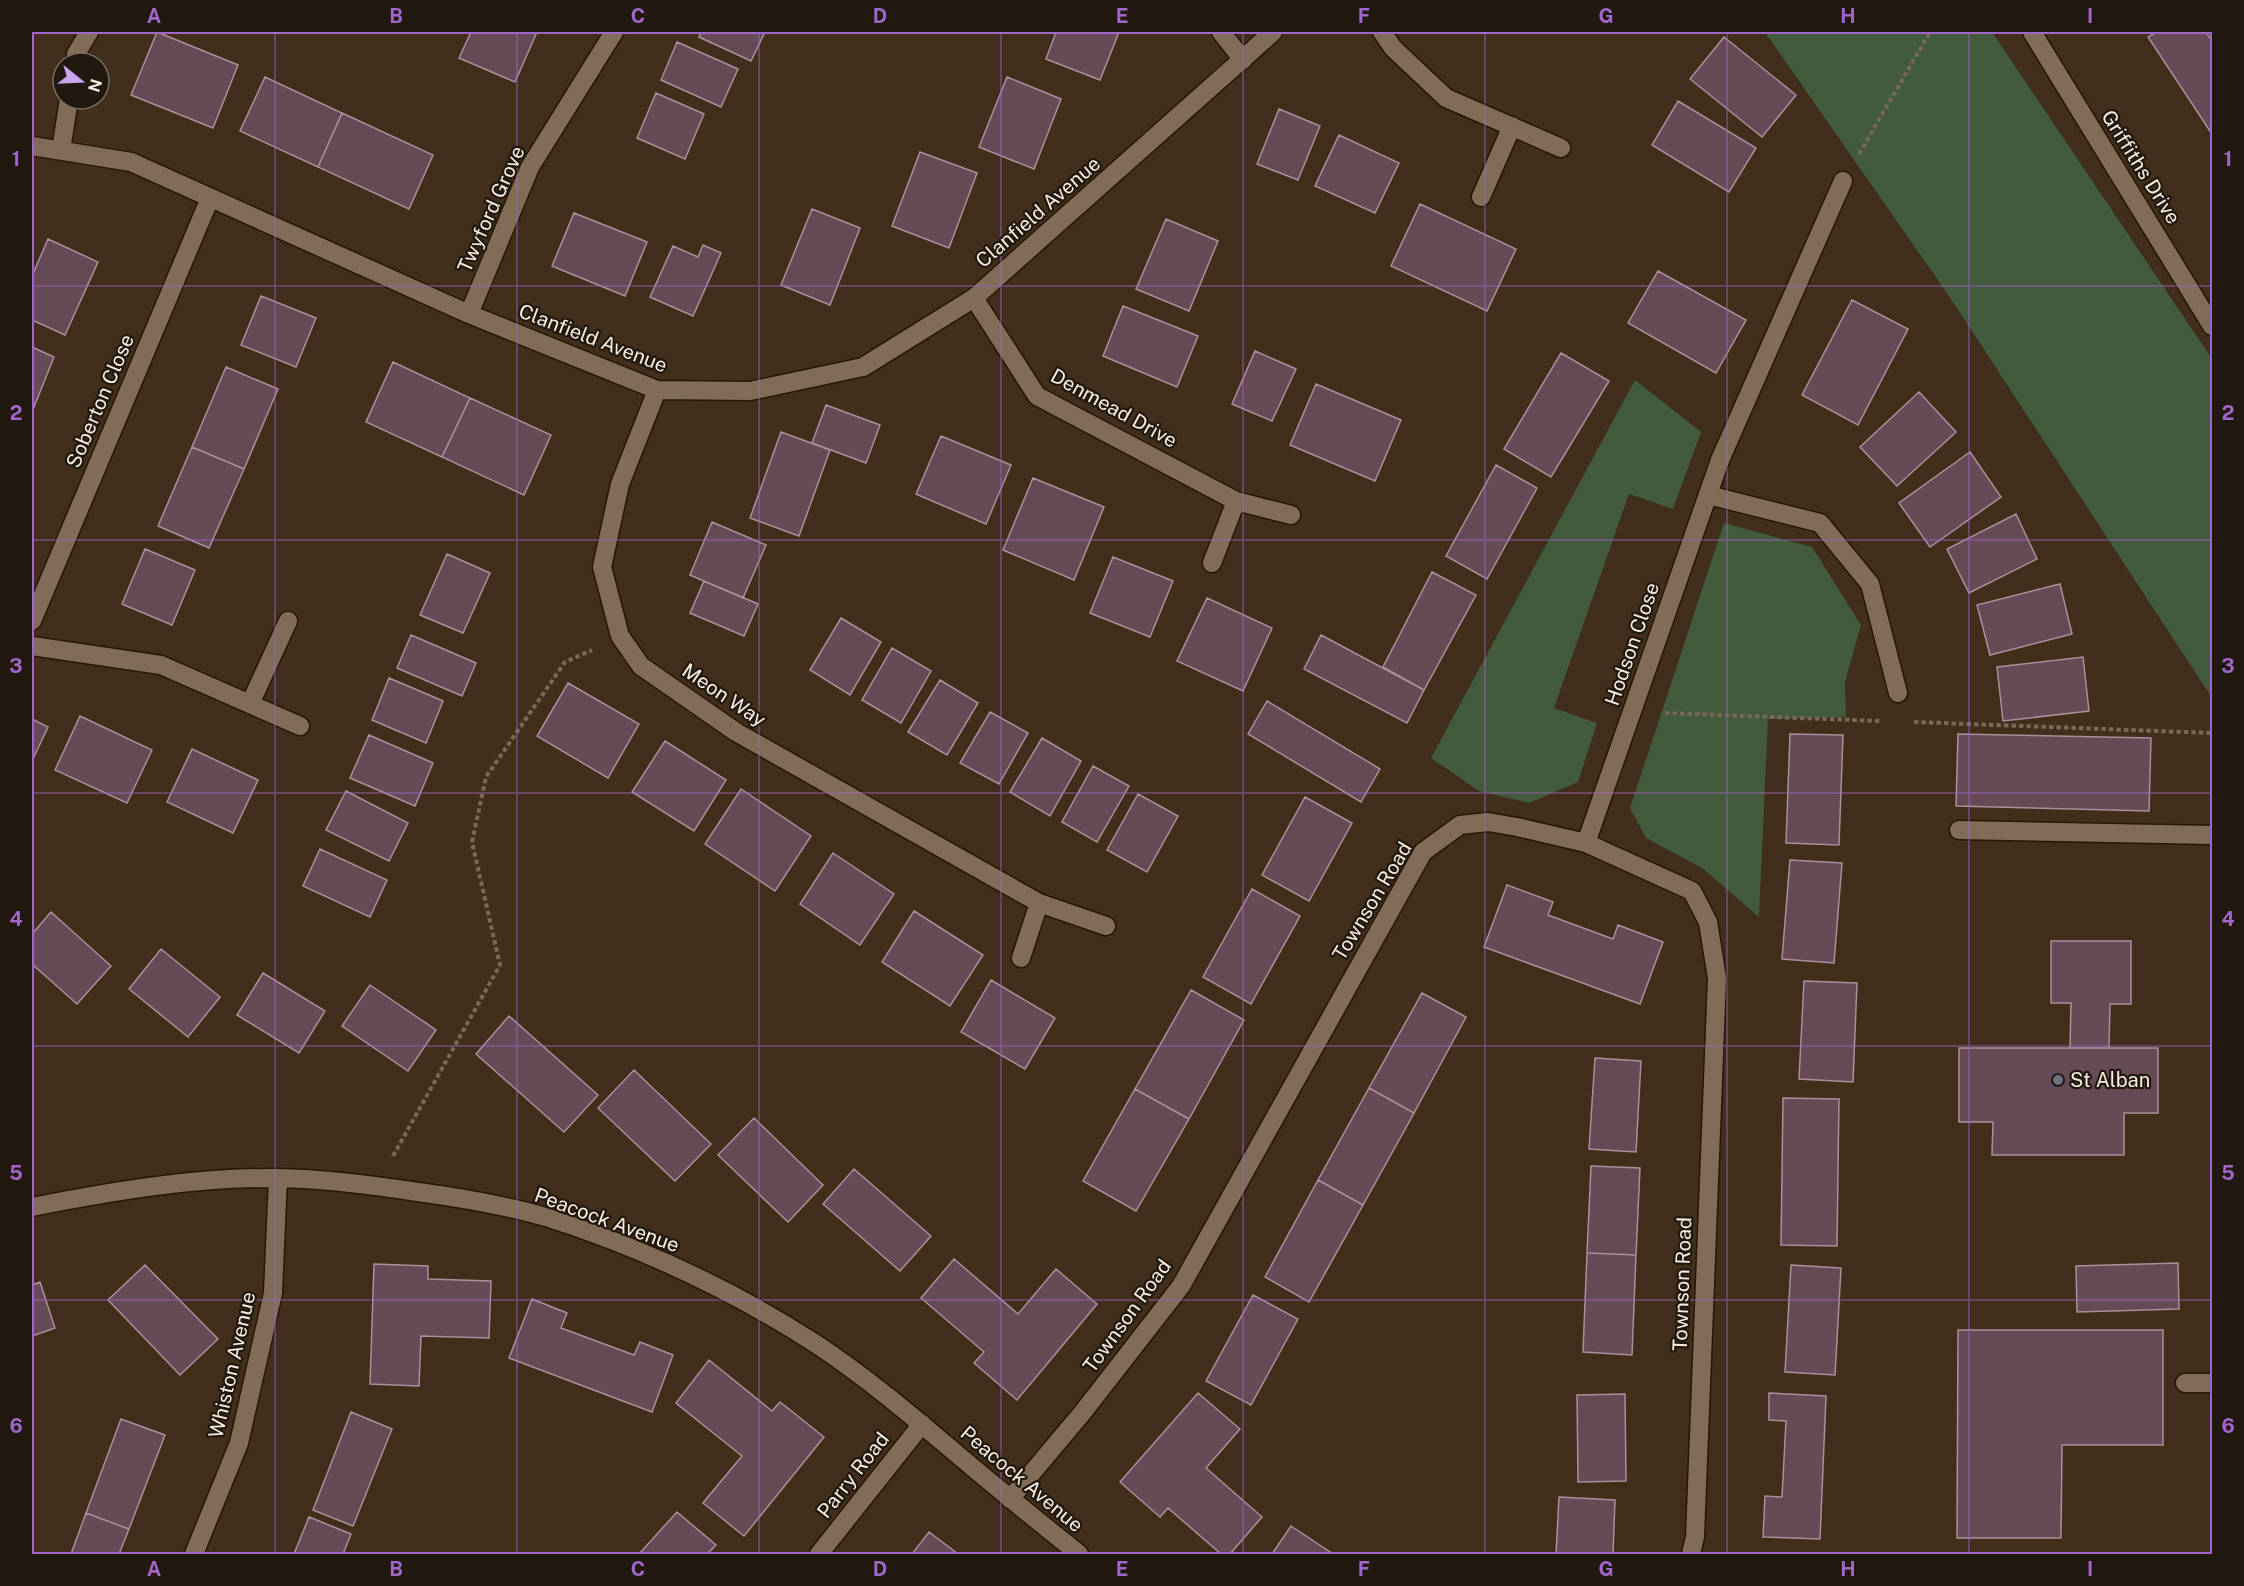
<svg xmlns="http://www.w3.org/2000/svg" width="2244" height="1586" font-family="'Public Sans',sans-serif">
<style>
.green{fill:#425b3d}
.building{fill:#664b57;stroke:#ad8e9b;stroke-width:1.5}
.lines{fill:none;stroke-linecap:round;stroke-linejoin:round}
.lane-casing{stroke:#271704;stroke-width:21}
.street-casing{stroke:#271704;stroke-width:21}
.path{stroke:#786856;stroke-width:4;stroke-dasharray:4.5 3;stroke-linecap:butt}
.lane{stroke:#816c57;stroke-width:18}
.street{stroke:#816c57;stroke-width:18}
.grid{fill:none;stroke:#a166c9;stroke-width:1.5;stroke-opacity:0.55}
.worship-dot{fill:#6b7280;stroke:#211910;stroke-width:2}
.labels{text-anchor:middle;stroke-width:4.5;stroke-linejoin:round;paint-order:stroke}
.street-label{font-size:20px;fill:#f9ede0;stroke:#211910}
.poi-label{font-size:20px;fill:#f9ede0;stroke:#211910;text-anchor:start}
.neatline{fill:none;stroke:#a166c9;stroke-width:2}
.grid-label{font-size:20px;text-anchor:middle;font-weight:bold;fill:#a166c9}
</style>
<rect width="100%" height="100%" fill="#412f1b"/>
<!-- green -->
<path class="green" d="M 1765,32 L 1992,32 L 2212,359 L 2212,698 L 1951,299 Z
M 1635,380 L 1701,432 L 1673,509 L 1629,494 L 1554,708 L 1597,723 L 1578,782 L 1529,803 L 1479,791 L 1431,758 Z
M 1724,523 L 1812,547 L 1861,625 L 1845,682 L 1846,717 L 1768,719 L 1759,917 L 1702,868 L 1646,838 L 1630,808 Z"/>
<!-- building -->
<path class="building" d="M 157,32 L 238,65 L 213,128 L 131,95 Z
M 471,32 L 537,32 L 515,82 L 459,58 Z
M 701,32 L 765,32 L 751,61 L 699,37 Z
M 1056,32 L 1119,32 L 1100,80 L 1046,59 Z
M 2157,32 L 2206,32 L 2212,41 L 2212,134 L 2148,37 Z
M 1724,37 L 1796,95 L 1762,137 L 1690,79 Z
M 677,42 L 738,69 L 721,107 L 661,80 Z
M 265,77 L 342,113 L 318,167 L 240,131 Z
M 1007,77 L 1061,99 L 1034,169 L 979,147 Z
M 656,93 L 704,114 L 685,159 L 637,138 Z
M 1678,101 L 1756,148 L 1729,192 L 1652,145 Z
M 1279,109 L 1320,126 L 1298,180 L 1257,164 Z
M 342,113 L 433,155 L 409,209 L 318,167 Z
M 1339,135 L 1399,163 L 1375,213 L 1315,186 Z
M 920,152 L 977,173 L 949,248 L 892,226 Z
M 1420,204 L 1516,249 L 1487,311 L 1391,266 Z
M 812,209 L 860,228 L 830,305 L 781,285 Z
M 574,213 L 647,242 L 625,296 L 552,266 Z
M 1166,219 L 1218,241 L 1189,311 L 1136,289 Z
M 48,239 L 98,262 L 65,335 L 32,320 L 32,276 Z
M 703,245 L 721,253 L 693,316 L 650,297 L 673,246 L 698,257 Z
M 1658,271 L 1746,320 L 1716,373 L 1628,323 Z
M 261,296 L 316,318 L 296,367 L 241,345 Z
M 1852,300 L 1908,329 L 1858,425 L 1802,395 Z
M 1123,306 L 1198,336 L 1177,387 L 1103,356 Z
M 32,347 L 54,357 L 32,412 Z
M 1255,351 L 1296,369 L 1272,421 L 1232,404 Z
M 1561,353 L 1609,381 L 1551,477 L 1504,449 Z
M 393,362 L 470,398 L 442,457 L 366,422 Z
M 226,367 L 278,389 L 244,469 L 192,447 Z
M 1316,384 L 1401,420 L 1375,481 L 1290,445 Z
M 1919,392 L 1956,432 L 1897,486 L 1860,447 Z
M 470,398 L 551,435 L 524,495 L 442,457 Z
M 826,405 L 880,425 L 866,463 L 812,443 Z
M 781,432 L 830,450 L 799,536 L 750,518 Z
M 941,436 L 1011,465 L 986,524 L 916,494 Z
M 192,447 L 244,469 L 209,548 L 158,526 Z
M 1970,452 L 2001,497 L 1930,547 L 1899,503 Z
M 1496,465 L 1537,488 L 1487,579 L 1446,556 Z
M 1033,478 L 1104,507 L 1074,580 L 1003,550 Z
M 2016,514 L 2037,559 L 1969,593 L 1947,549 Z
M 712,522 L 766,545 L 743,598 L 690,575 Z
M 145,549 L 195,570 L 172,625 L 122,604 Z
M 447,554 L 490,573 L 463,633 L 420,615 Z
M 1113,557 L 1173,581 L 1150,637 L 1090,613 Z
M 1432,572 L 1476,595 L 1424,690 L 1383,667 Z
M 704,581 L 758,604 L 744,636 L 690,613 Z
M 2060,584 L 2072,634 L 1990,655 L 1977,605 Z
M 1207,598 L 1272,628 L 1243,691 L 1177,661 Z
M 841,618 L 881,642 L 850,695 L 810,670 Z
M 411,635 L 476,663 L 462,696 L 397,668 Z
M 1321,635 L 1424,690 L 1407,723 L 1304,669 Z
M 892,648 L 931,671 L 901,723 L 862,700 Z
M 2083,657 L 2089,711 L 2003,721 L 1997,667 Z
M 389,678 L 443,701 L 426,743 L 372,720 Z
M 940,680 L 978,703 L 947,755 L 908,732 Z
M 568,683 L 639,724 L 608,778 L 537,736 Z
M 1267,701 L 1380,769 L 1361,802 L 1248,734 Z
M 990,712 L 1028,733 L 999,784 L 960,763 Z
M 80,716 L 152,750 L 127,803 L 55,770 Z
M 32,719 L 48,727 L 32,761 Z
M 1790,734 L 1843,735 L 1839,845 L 1786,843 Z
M 1958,734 L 2151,738 L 2149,811 L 1956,806 Z
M 369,735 L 433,763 L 415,806 L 350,778 Z
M 1042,738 L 1081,761 L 1050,816 L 1010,792 Z
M 665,741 L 726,780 L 694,831 L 632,792 Z
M 192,749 L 258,780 L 233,833 L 167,802 Z
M 1093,766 L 1129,786 L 1097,842 L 1062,822 Z
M 741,789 L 811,836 L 775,891 L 705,844 Z
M 346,791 L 408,823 L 389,861 L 326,830 Z
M 1138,794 L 1178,816 L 1147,872 L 1107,850 Z
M 1305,797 L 1352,823 L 1309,901 L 1262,875 Z
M 320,849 L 387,880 L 370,917 L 303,886 Z
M 833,853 L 894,894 L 860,945 L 800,904 Z
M 1790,860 L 1842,863 L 1834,963 L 1782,959 Z
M 1507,885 L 1553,902 L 1548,915 L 1613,939 L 1618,925 L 1663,942 L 1640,1004 L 1484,947 Z
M 1252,889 L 1300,916 L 1251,1004 L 1203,977 Z
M 914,911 L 983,955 L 950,1006 L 882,962 Z
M 51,912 L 111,966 L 77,1004 L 32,964 L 32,934 Z
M 2051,941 L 2131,941 L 2131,1004 L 2110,1004 L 2109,1048 L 2070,1048 L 2071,1003 L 2051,1003 Z
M 161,949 L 220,997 L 188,1037 L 129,989 Z
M 263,973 L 325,1011 L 299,1053 L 237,1015 Z
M 991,980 L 1055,1018 L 1025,1069 L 961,1032 Z
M 1804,981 L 1857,983 L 1853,1082 L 1799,1079 Z
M 370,985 L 436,1030 L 408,1071 L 342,1026 Z
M 1191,990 L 1244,1020 L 1189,1119 L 1135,1089 Z
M 1422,993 L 1466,1017 L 1414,1113 L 1369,1088 Z
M 509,1016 L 598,1095 L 564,1132 L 476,1054 Z
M 1959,1048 L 2158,1048 L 2158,1113 L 2124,1113 L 2124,1155 L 1992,1155 L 1993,1122 L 1959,1122 Z
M 1595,1058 L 1641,1061 L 1636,1152 L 1589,1149 Z
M 634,1070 L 711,1144 L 675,1181 L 598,1108 Z
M 1369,1088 L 1414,1113 L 1363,1205 L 1318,1180 Z
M 1135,1089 L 1189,1119 L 1136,1211 L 1083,1181 Z
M 1783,1098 L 1839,1099 L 1837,1246 L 1781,1245 Z
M 754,1118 L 823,1185 L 788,1222 L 718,1155 Z
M 1591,1166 L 1640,1168 L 1636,1255 L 1587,1253 Z
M 854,1169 L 931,1236 L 900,1271 L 823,1204 Z
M 1318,1180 L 1363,1205 L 1309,1302 L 1265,1277 Z
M 1587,1253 L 1636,1255 L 1632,1355 L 1583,1352 Z
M 954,1259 L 1018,1314 L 1056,1269 L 1097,1304 L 1017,1400 L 974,1363 L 984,1352 L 921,1298 Z
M 2178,1263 L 2179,1309 L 2077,1312 L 2076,1266 Z
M 374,1264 L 428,1266 L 428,1279 L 491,1281 L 489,1338 L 421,1336 L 419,1386 L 370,1384 Z
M 145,1265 L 218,1339 L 180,1375 L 108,1300 Z
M 1791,1265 L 1841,1268 L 1835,1375 L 1785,1372 Z
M 40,1282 L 55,1328 L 32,1336 L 32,1285 Z
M 1253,1295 L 1298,1319 L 1251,1405 L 1206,1381 Z
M 532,1299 L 567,1313 L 561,1328 L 634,1355 L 640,1342 L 673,1355 L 652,1412 L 509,1358 Z
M 1958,1330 L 2163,1330 L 2163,1445 L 2062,1445 L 2061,1538 L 1957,1538 Z
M 709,1360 L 772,1411 L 780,1402 L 824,1437 L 744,1536 L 703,1503 L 742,1456 L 676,1403 Z
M 1198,1393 L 1240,1429 L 1206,1468 L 1262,1517 L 1230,1554 L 1221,1554 L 1168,1508 L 1160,1517 L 1120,1482 Z
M 1769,1393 L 1826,1396 L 1820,1539 L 1763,1537 L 1765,1496 L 1782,1497 L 1786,1421 L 1769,1420 Z
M 1625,1394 L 1626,1481 L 1578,1482 L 1577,1395 Z
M 351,1412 L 392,1429 L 353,1526 L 313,1510 Z
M 121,1419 L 165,1435 L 129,1529 L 86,1513 Z
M 1559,1497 L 1615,1500 L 1613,1554 L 1556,1554 Z
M 677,1512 L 716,1545 L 707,1554 L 639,1554 Z
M 86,1513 L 129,1529 L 119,1554 L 71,1554 Z
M 309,1517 L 351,1534 L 343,1554 L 294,1554 Z
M 1291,1526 L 1333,1554 L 1272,1554 Z
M 929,1532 L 958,1554 L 912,1554 Z"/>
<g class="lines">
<!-- lane casing -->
<g class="lane-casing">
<path id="lane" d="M 1720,460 L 1843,181
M 1708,495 L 1820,523 L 1870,584 L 1898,693
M 1959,830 L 2212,835
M 2185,1383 L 2212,1383"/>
</g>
<!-- street casing -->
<g class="street-casing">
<path id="street" d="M 1221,32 L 1243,60
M 1382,32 L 1393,48 L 1446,98 L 1561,148
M 2032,32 L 2212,326
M 75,63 L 76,54 L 89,32
M 32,146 L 131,162 L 469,314 L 657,390 L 750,391 L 863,367 L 974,298 L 1273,32
M 61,150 L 69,99
M 1481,197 L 1512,126
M 974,298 L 1037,396 L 1236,501 L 1291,515
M 469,314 L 530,167 L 614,32
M 657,390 L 620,484 L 602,567 L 620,636 L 641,666 L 736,732 L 1039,903 L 1106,926
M 1212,563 L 1236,501
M 32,621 L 210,198
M 32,646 L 161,665 L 300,726
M 250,704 L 288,621
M 1586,843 L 1720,460
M 1021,958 L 1039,903
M 32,1207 C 113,1191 196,1177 279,1178 C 326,1179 372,1185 418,1192 C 462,1198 506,1205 549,1218 C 642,1248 734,1291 816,1344 C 866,1377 912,1416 958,1455 C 998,1489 1039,1522 1079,1554
M 1010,1499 L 1083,1412 L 1181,1286 L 1423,852 L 1460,825 L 1488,822 L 1517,827 L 1586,843 L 1692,891 L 1708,922 L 1717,978 L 1695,1537 L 1691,1554
M 194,1554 L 239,1443 L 273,1293 L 278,1178
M 819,1554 L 922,1424"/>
</g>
<!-- path -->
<path class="path" d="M 1859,154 L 1930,32
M 1665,713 L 1880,721
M 1914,722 L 2212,733
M 393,1156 L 500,965 L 472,842 L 486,777 L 565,662 L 592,650"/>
<!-- lane -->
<use href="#lane" class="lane"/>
<!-- street -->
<use href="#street" class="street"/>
</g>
<!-- grid -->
<path class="grid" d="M 275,32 L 275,1554M 517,32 L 517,1554M 759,32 L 759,1554M 1001,32 L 1001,1554M 1243,32 L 1243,1554M 1485,32 L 1485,1554M 1727,32 L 1727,1554M 1969,32 L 1969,1554M 32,286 L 2212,286M 32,540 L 2212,540M 32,793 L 2212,793M 32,1046 L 2212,1046M 32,1300 L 2212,1300"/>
<!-- markers -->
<circle class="worship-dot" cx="2058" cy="1080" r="6"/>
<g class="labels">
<!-- street labels -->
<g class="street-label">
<text transform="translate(2141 167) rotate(58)" y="7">Griffiths Drive</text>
<text transform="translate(491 209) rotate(-66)" y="7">Twyford Grove</text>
<text transform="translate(1038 212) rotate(-41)" y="7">Clanfield Avenue</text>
<text transform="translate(593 338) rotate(21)" y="7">Clanfield Avenue</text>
<text transform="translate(100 401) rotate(-67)" y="7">Soberton Close</text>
<text transform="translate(1114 408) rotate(29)" y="7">Denmead Drive</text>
<text transform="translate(1632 644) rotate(-71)" y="7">Hodson Close</text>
<text transform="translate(724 695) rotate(34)" y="7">Meon Way</text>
<text transform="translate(1372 901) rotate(-59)" y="7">Townson Road</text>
<text transform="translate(607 1220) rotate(20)" y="7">Peacock Avenue</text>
<text transform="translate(1682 1284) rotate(-88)" y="7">Townson Road</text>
<text transform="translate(1127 1316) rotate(-54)" y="7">Townson Road</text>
<text transform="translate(232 1365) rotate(-77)" y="7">Whiston Avenue</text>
<text transform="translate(853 1475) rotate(-52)" y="7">Parry Road</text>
<text transform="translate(1022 1479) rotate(40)" y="7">Peacock Avenue</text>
</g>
<!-- poi labels -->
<g class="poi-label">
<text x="2070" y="1087">St Alban</text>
</g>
</g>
<!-- border -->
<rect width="2244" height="1586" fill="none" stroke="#211910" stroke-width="66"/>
<!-- north arrow -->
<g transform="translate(81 81) rotate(108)"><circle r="28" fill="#211910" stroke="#776e63" stroke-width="1.5"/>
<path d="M0-4.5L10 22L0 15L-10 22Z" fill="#c8a5ee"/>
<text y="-9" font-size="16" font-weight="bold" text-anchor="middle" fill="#f9ede0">N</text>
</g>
<rect x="33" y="33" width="2178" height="1520" class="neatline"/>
<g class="grid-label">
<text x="154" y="23">A</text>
<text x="396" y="23">B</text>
<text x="638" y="23">C</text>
<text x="880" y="23">D</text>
<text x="1122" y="23">E</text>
<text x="1364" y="23">F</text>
<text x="1606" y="23">G</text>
<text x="1848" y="23">H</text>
<text x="2090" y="23">I</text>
<text x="16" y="166">1</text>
<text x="2228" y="166">1</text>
<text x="16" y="420">2</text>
<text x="2228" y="420">2</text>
<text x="16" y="673">3</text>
<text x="2228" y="673">3</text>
<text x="16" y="926">4</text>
<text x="2228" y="926">4</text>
<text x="16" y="1180">5</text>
<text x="2228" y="1180">5</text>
<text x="16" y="1433">6</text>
<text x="2228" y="1433">6</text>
<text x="154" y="1576">A</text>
<text x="396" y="1576">B</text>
<text x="638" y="1576">C</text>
<text x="880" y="1576">D</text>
<text x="1122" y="1576">E</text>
<text x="1364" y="1576">F</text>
<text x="1606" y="1576">G</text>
<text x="1848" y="1576">H</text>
<text x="2090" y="1576">I</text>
</g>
</svg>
